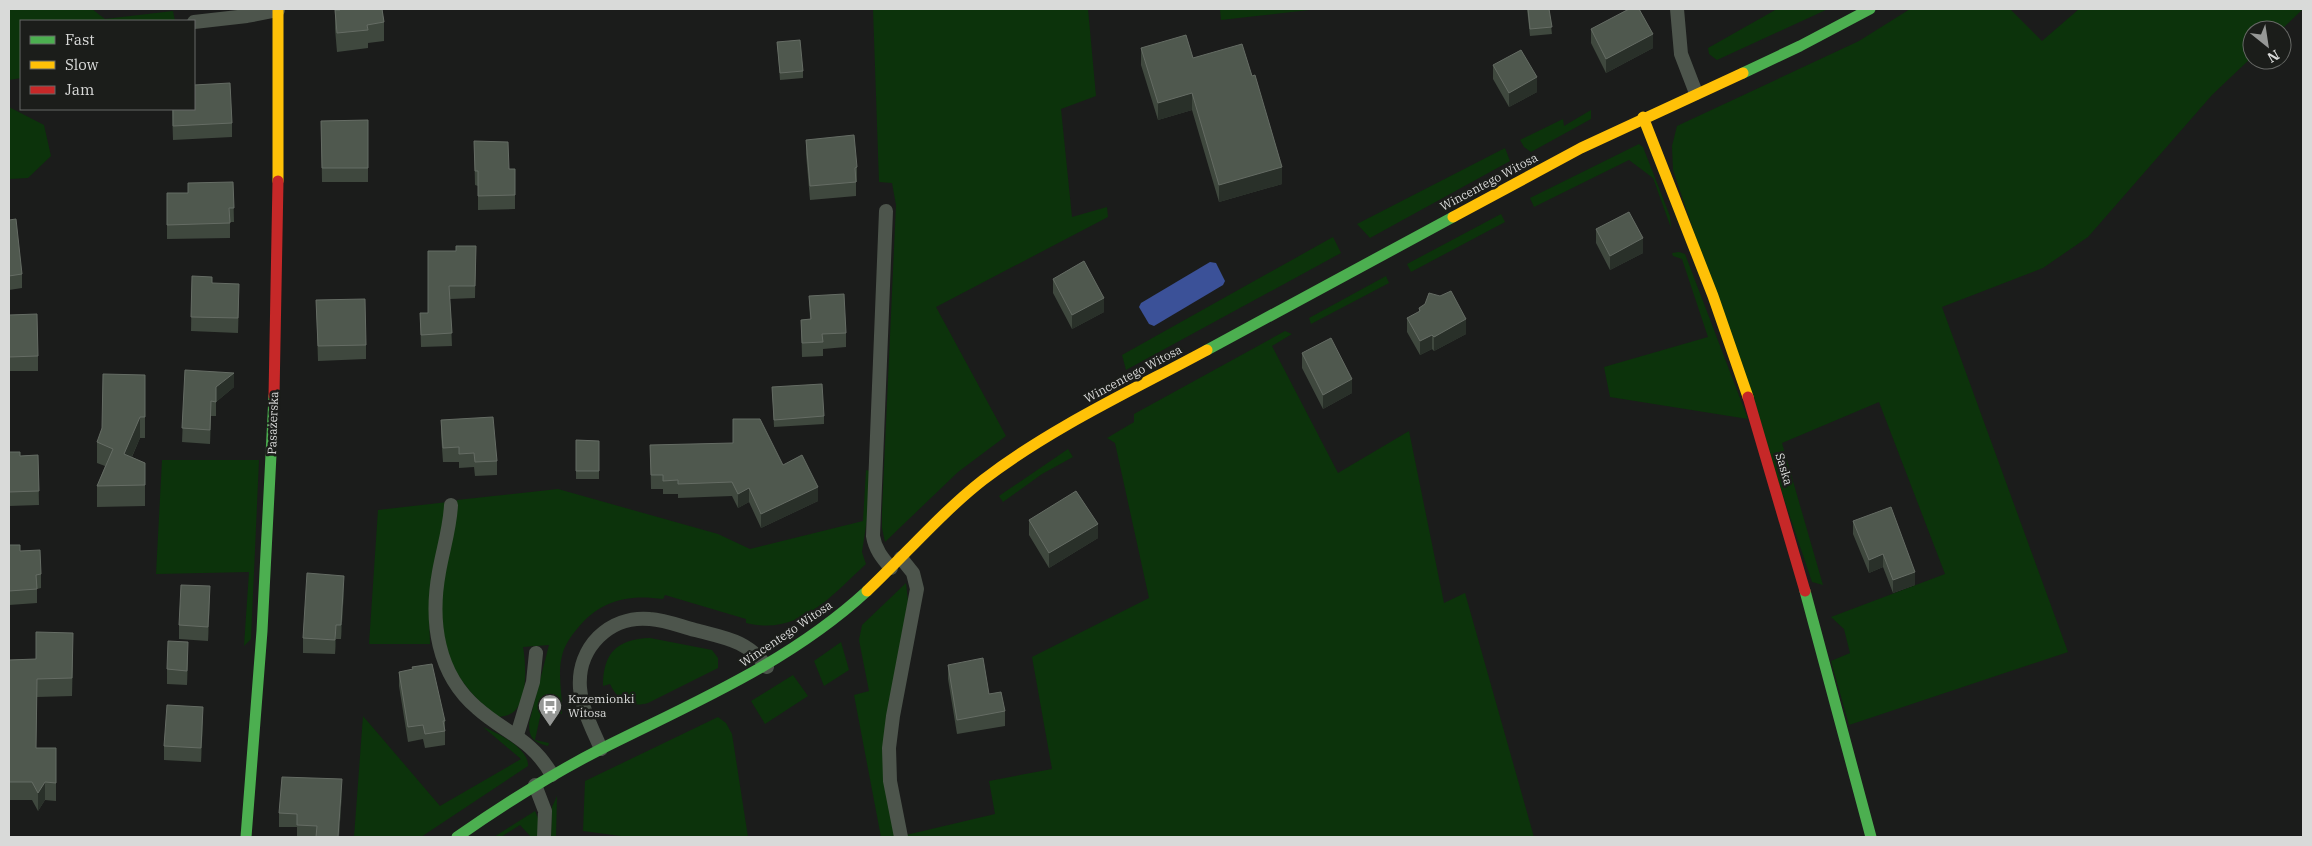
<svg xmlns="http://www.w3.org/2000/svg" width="2312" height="846" font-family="'IBM Plex Serif',serif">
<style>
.green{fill:#0c330b}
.water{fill:#3b5198}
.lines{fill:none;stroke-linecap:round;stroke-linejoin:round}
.lane{stroke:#4d554c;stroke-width:14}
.fast{stroke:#4caf50;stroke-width:11}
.slow{stroke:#ffc107;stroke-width:11}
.jam{stroke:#c62828;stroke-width:11}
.wall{fill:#3f483e}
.shaded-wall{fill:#293029}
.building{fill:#4f584e;stroke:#656c64}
.labels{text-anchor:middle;stroke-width:5;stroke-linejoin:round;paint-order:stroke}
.street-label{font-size:12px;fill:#d9dad9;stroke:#1b1d1a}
.poi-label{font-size:12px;fill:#d9dad9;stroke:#1b1d1a;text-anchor:start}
</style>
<rect width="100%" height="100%" fill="#1b1c1b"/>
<!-- green -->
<path class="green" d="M 9,9 L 92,9 L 105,19 L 173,11 L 175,21 L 21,21 L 21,78 L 9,80 Z
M 873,9 L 1088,9 L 1096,96 L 1061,109 L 1072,217 L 1107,207 L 1108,217 L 936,307 L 1006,436 L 958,472 L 885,542 L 882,528 L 882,511 L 896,205 L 892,183 L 879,182 Z
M 1220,9 L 1318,9 L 1221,20 Z
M 1777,9 L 1828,9 L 1717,60 L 1709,54 L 1708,48 Z
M 1910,9 L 2010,9 L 2042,41 L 2079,9 L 2303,9 L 2281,30 L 2252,30 L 2252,57 L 2212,95 L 2088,237 L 2043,268 L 1942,307 L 2068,652 L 1849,725 L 1831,661 L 1850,653 L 1844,629 L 1831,617 L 1945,574 L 1879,402 L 1782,443 L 1823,585 L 1812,582 L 1673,170 L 1672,146 L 1677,126 L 1859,41 Z
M 9,107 L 44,125 L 51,156 L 28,178 L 9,179 Z
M 1591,110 L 1591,119 L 1531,152 L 1524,147 L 1520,140 L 1563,119 L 1564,126 Z
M 1639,144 L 1643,147 L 1670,216 L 1671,228 L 1653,178 L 1629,160 L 1534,207 L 1530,198 Z
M 1505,148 L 1510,161 L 1370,238 L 1357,224 Z
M 1501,214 L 1505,222 L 1411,272 L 1407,264 Z
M 1333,237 L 1341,253 L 1126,370 L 1122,355 Z
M 1679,252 L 1685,254 L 1748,419 L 1610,397 L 1604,367 L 1708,337 L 1682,259 L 1673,256 L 1672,253 Z
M 1386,276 L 1389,283 L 1311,324 L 1309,318 Z
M 1285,331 L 1292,334 L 1272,346 L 1338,473 L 1409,431 L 1444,603 L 1465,593 L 1534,837 L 906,837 L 906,835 L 995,814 L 989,781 L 1052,769 L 1032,657 L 1149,598 L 1115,443 L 1107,438 L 1134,422 L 1134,414 Z
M 1068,449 L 1073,457 L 1042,474 L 1003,502 L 999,496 Z
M 162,460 L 259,460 L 251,639 L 244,646 L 249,572 L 156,574 Z
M 866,470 L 870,471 L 867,519 L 862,552 L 866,564 C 830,597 799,636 746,623 L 746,619 L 665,595 L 663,599 C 628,594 600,600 577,629 C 571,636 564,646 562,656 C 557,675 563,695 562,714 L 542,708 L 535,740 L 549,743 L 548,746 C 533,742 529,738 529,723 L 549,645 L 523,647 C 526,663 529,705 510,714 C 507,716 502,716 499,717 C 460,690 435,647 440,599 C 443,566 454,534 457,500 L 558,489 L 718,534 L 750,549 L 863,521 Z
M 448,502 L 429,614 L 430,644 L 369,644 L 378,510 Z
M 906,583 L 908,601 L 887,715 L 895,837 L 881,837 L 854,695 L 869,691 L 859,640 L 862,625 Z
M 650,638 L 712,650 L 718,658 L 718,668 L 648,703 C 631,708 617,700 610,684 L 603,686 C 603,653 617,639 650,638 Z
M 841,642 L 849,670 L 824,686 L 814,661 Z
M 793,675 L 808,696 L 765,724 L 751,701 Z
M 363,716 L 440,806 L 521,759 L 483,727 C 496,732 529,748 528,766 L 421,837 L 354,837 Z
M 718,717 L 726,723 L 732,734 L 748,837 L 628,837 L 583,831 L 585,781 Z
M 557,796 L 556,837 L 551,837 L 552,807 Z
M 535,811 L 538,818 L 539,837 L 531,837 L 520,825 L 501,837 L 494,837 Z"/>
<!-- water -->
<path class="water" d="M 1210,262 L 1216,263 L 1225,281 L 1223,285 L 1154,326 L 1149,324 L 1139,307 L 1141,303 Z"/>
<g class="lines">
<!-- lane -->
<path class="lane" d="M 1677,9 L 1681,54 L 1696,93
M 194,22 L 247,16 L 278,10
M 886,211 L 873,536 C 875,549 882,558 891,568
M 451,505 C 450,528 443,549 439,572 C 430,621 437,674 477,708 C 505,733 532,739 552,775
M 901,558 L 913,573 L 917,589 L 893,716 L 889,748 L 890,781 L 901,837
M 517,735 L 533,682 L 536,653
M 601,749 C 593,730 582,710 580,688 C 577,648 609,615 650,619 C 665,620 680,626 695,630 C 725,638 747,640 767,667
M 535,785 L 545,811 L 544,837"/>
<!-- fast -->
<path class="fast" d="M 1743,73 L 1800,46 L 1870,9
M 1207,350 L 1453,217
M 1805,591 L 1871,837
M 246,837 L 262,631 L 274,396
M 457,837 C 504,804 552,774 603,748 C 695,702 790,662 867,591"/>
<!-- slow -->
<path class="slow" d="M 278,10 L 278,181
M 1643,117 L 1713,296 L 1748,397
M 1453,217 L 1581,148 L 1743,73
M 867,591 C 906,554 941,513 983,480 C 1051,428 1131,391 1207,350"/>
<!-- jam -->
<path class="jam" d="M 274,396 L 278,181
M 1748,397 L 1805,591"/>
</g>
<!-- wall -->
<path class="wall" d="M 338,9 L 382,9 L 384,22 L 384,41 L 368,43 L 368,48 L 337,52 L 335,29 L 335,10 L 338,10 Z
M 1527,9 L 1549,9 L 1552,34 L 1530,36 Z
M 1591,29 L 1653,48 L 1606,73 L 1591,43 Z
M 777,42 L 803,71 L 803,78 L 780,80 Z
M 1141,48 L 1193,58 L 1282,184 L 1219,202 L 1192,110 L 1158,120 L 1141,65 Z
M 1493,65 L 1537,92 L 1509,107 L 1493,79 Z
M 172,109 L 194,109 L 232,123 L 232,137 L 173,140 Z
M 368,120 L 368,182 L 322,182 L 321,121 Z
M 806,140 L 857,167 L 857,182 L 856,182 L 856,196 L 810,200 L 806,154 Z
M 474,141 L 509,169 L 515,169 L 515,209 L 478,210 L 478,186 L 475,185 Z
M 233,182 L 234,222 L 230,222 L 230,238 L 167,239 L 167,193 L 188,193 Z
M 9,220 L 22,274 L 22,288 L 9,290 Z
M 1596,229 L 1643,253 L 1610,270 L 1596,243 Z
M 476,246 L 475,298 L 450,299 L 452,346 L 421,347 L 420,313 L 428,313 L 456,251 Z
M 192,276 L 212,283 L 239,298 L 238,333 L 191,331 Z
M 1053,279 L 1104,312 L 1072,329 L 1053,293 Z
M 809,296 L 846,333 L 846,347 L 823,349 L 823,356 L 802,357 L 801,320 L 810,319 Z
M 316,300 L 366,345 L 366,359 L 318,361 Z
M 1419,308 L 1466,334 L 1434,351 L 1432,349 L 1420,355 L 1407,332 L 1407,318 L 1419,312 Z
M 9,315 L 38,356 L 38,371 L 9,371 Z
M 1302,353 L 1352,393 L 1323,409 L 1302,368 Z
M 185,370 L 234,387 L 216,402 L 216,416 L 211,416 L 210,444 L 182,442 Z
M 145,375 L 145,438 L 140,438 L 132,457 L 145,463 L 145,506 L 97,507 L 97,486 L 105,466 L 97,463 L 97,442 Z
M 772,387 L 824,416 L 824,424 L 774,427 Z
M 441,420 L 497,461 L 497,475 L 475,476 L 474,467 L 459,468 L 459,462 L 443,462 L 441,434 Z
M 576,440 L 599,441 L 599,479 L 576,479 Z
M 650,445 L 783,465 L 818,501 L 761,528 L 749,502 L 738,508 L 732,496 L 678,498 L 678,494 L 663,494 L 663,489 L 651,489 Z
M 9,452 L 20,456 L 38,455 L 39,505 L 9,506 Z
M 1029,520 L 1098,538 L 1049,568 L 1029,535 Z
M 1853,521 L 1915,585 L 1893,593 L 1883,567 L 1869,573 L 1853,534 Z
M 9,545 L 20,551 L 41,574 L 41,588 L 37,589 L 37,603 L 9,605 Z
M 344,590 L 341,639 L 336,639 L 335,654 L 303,653 L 303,638 Z
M 210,600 L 208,641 L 179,639 L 179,625 Z
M 73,651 L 72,696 L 37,697 L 36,748 L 56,748 L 56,801 L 45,800 L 38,811 L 32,800 L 9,800 L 9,660 L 36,659 Z
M 188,657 L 187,685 L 167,684 L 167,669 Z
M 948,665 L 989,694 L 1005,711 L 1005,726 L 957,734 L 948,679 Z
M 399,672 L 445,721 L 445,745 L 425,748 L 423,739 L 408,742 L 399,686 Z
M 203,721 L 201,762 L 164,760 L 164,746 Z
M 342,792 L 339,837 L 297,837 L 297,827 L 279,827 L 279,813 Z"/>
<!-- shaded-wall -->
<path class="shaded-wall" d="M 1653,34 L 1653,48 L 1606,73 L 1606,59 Z
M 1537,77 L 1537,92 L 1509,107 L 1509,93 Z
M 1192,93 L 1192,110 L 1158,120 L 1158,103 Z
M 1282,167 L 1282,184 L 1219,202 L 1219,185 Z
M 1643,238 L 1643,253 L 1610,270 L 1610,256 Z
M 1104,298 L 1104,312 L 1072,329 L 1072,315 Z
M 1466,319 L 1466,334 L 1434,351 L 1434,337 Z
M 1432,335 L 1432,349 L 1420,355 L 1420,341 Z
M 234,373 L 234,387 L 216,402 L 216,416 L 216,387 Z
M 1352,379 L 1352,393 L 1323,409 L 1323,395 Z
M 211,401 L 211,416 L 210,444 L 210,430 Z
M 140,417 L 140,438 L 124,474 L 124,454 Z
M 818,487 L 818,501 L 761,528 L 761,514 Z
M 749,488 L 749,502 L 738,508 L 738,494 Z
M 1098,524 L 1098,538 L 1049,568 L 1049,553 Z
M 1883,554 L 1883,567 L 1869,573 L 1869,560 Z
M 1915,572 L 1915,585 L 1893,593 L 1893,580 Z
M 344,576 L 344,590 L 341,639 L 341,625 Z
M 210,586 L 210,600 L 208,641 L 208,627 Z
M 336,625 L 336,639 L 335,654 L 335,640 Z
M 188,642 L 188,657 L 187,685 L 187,671 Z
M 203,707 L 203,721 L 201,762 L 201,748 Z
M 342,779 L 342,792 L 339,837 L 338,837 Z
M 45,782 L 45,800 L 38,811 L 38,793 Z"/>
<!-- building -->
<path class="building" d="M 340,9 L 382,9 L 384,22 L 367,25 L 368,30 L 337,33 L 335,10 L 340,10 Z
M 1528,9 L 1549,9 L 1552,27 L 1530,29 Z
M 1629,9 L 1639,9 L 1653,34 L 1606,59 L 1591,29 Z
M 1186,35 L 1193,58 L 1242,44 L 1252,76 L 1255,75 L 1282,167 L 1219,185 L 1192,93 L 1158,103 L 1141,48 Z
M 800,40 L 803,71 L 780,73 L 777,42 Z
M 1521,50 L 1537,77 L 1509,93 L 1493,65 Z
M 230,83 L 232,123 L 173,126 L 173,109 L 194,109 L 194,85 Z
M 368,120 L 368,168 L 322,168 L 321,121 Z
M 854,135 L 857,167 L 855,168 L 856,182 L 810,186 L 806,140 Z
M 474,141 L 508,142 L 509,169 L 515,169 L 515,195 L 478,196 L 478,171 L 475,171 Z
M 233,182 L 234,208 L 229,208 L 230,223 L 167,225 L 167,193 L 188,193 L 188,183 Z
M 1629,212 L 1643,238 L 1610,256 L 1596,229 Z
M 16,219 L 22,274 L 9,276 L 9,220 Z
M 456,246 L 476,246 L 475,286 L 449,286 L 452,333 L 421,335 L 420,313 L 428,313 L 428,251 L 456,251 Z
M 1084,261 L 1104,298 L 1072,315 L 1053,279 Z
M 192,276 L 212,277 L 212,283 L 239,284 L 238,318 L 191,317 Z
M 1451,291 L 1466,319 L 1434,337 L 1432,335 L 1420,341 L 1407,318 L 1420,311 L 1419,308 L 1425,304 L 1429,293 L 1440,296 Z
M 844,294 L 846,333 L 822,334 L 823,342 L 802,343 L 801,320 L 811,319 L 809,296 Z
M 365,299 L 366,345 L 318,346 L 316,300 Z
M 37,314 L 38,356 L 9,357 L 9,315 Z
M 1331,338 L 1352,379 L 1323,395 L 1302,353 Z
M 185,370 L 234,373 L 216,387 L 216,402 L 211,401 L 210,430 L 182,428 Z
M 103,374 L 145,375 L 145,417 L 140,417 L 124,454 L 145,463 L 145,485 L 97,486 L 113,449 L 97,442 L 102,428 Z
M 822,384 L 824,416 L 774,420 L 772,387 Z
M 493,417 L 497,461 L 475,462 L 474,453 L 459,454 L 459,447 L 443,448 L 441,420 Z
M 733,419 L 760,419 L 783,465 L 802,455 L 818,487 L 761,514 L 749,488 L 738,494 L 732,482 L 678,484 L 678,480 L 663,481 L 663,475 L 651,475 L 650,445 L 733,443 Z
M 576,440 L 599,441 L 599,471 L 576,471 Z
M 9,452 L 20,452 L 20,456 L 38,455 L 39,491 L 9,492 Z
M 1076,491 L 1098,524 L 1049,553 L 1029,520 Z
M 1891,507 L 1915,572 L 1893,580 L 1883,554 L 1869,560 L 1853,521 Z
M 9,545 L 20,545 L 20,551 L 40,550 L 41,574 L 36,575 L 37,589 L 9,591 Z
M 307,573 L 344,576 L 341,625 L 336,625 L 335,640 L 303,638 Z
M 181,585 L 210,586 L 208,627 L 179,625 Z
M 36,632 L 73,633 L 72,678 L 37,679 L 36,748 L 56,748 L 56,783 L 45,782 L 38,793 L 32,782 L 9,782 L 9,660 L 36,659 Z
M 168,641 L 188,642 L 187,671 L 167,669 Z
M 983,658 L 989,694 L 1001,692 L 1005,711 L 957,720 L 948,665 Z
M 432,664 L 445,721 L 443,721 L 445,731 L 425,734 L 423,725 L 408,727 L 399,672 L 413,669 L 412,667 Z
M 167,705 L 203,707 L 201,748 L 164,746 Z
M 282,777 L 342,779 L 338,837 L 316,837 L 317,826 L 297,825 L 297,814 L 279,813 Z"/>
<!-- icons -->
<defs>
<g id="bus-pin" transform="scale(1.25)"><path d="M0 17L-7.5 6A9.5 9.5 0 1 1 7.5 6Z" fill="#969896" stroke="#1b1d1a"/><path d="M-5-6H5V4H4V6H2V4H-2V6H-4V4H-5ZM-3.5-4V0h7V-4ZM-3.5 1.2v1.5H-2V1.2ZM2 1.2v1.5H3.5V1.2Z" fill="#fff"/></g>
</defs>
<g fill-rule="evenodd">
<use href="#bus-pin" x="550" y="706"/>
</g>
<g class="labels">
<!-- street labels -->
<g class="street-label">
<text transform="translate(1489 182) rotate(-28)" y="4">Wincentego Witosa</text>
<text transform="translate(1133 374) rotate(-28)" y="4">Wincentego Witosa</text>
<text transform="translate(273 423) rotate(-88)" y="4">Pasażerska</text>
<text transform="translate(1784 469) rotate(73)" y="4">Saska</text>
<text transform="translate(786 634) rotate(-34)" y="4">Wincentego Witosa</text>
</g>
<!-- poi labels -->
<g class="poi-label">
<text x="568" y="703">Krzemionki<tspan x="568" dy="14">Witosa</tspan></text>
</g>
</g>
<!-- border -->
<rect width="2312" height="846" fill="none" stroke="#d9dad9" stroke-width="20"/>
<!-- legend -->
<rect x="20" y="20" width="175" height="90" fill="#1b1d1a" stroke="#676966"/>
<rect x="30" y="36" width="25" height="8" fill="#4caf50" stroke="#676966"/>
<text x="65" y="45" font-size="15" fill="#d9dad9">Fast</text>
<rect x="30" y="61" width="25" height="8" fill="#ffc107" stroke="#676966"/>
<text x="65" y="70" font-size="15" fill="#d9dad9">Slow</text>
<rect x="30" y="86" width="25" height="8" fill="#c62828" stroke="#676966"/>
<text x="65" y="95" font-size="15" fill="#d9dad9">Jam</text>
<!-- north arrow -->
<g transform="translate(2267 45) rotate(150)"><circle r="24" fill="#1b1d1a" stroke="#676966"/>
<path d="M0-4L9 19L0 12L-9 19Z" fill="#969896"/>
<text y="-8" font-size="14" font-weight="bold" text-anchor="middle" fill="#d9dad9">N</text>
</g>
</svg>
